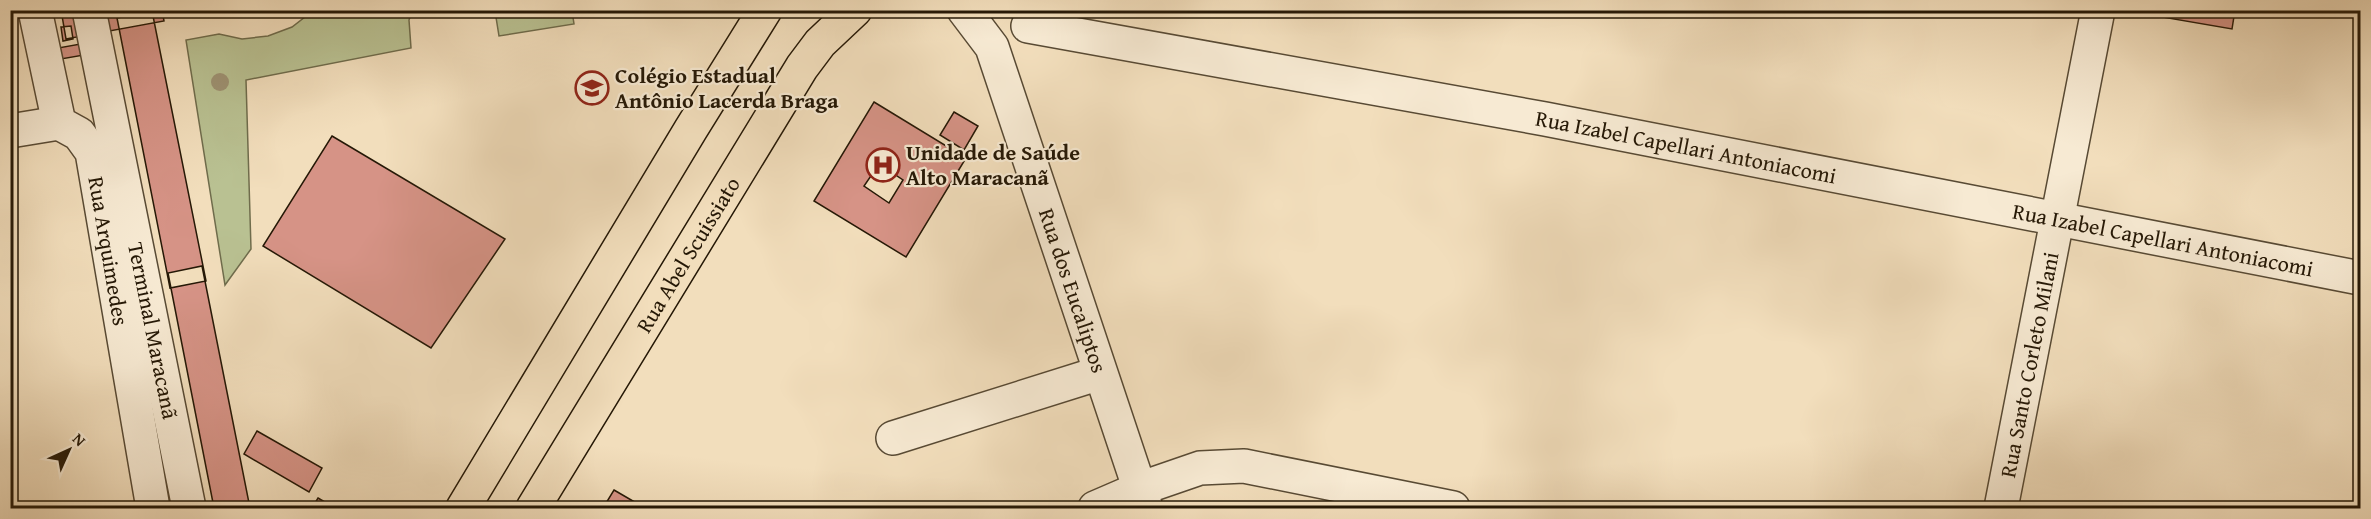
<svg xmlns="http://www.w3.org/2000/svg" width="2371" height="519" font-family="'Gentium Book Plus',serif">
<style>
.green{fill:#b9c192;stroke:#6f6c4c;stroke-width:1.5}
.building{fill:#d69386;stroke:#251806;stroke-width:1.5;fill-rule:evenodd}
.lines{fill:none;stroke-linecap:round;stroke-linejoin:round}
.minor-casing{stroke:#584a34;stroke-width:36}
.major-casing{stroke:#251806;stroke-width:36}
.minor{stroke:#f7ead3;stroke-width:33}
.major{stroke:#f2debc;stroke-width:33}
.tree{fill:#9e9273}
.labels{text-anchor:middle;stroke-width:4.5;stroke-linejoin:round;paint-order:stroke}
.poi-label{font-size:22px;font-weight:bold;fill:#251806;stroke:#f7ead3;text-anchor:start}
.street-label{font-size:22px;fill:#251806;stroke:#f7ead3}
</style>
<rect width="100%" height="100%" fill="#f2debc"/>
<filter id="stains"><feTurbulence type="fractalNoise" baseFrequency=".00333" numOctaves="4"/><feColorMatrix values="0 0 0 0 .2 0 0 0 0 .09 0 0 0 0 .02 0 0 0 .5 -.17"/></filter>
<radialGradient id="worn" r=".72"><stop offset=".6" stop-color="#630" stop-opacity="0"/><stop offset="1" stop-color="#630" stop-opacity=".3"/></radialGradient>
<!-- green -->
<path class="green" d="M 314,10 L 412,11 L 409,20 L 411,48 L 246,80 L 251,249 L 225,285 L 186,40 L 219,34 L 242,39 L 268,36 L 292,27 Z
M 495,11 L 572,11 L 574,24 L 499,36 Z"/>
<!-- building -->
<path class="building" d="M 46,10 L 75,10 L 81,44 L 53,49 Z
M 52,10 L 82,10 L 90,54 L 61,59 Z
M 61,10 L 162,10 L 164,21 L 66,39 Z
M 1213,10 L 1245,10 L 1244,16 Z
M 2163,10 L 2235,10 L 2232,29 L 2162,17 Z
M 152,11 L 206,281 L 170,288 L 117,18 Z
M 71,26 L 73,39 L 63,41 L 61,27 Z
M 874,102 L 966,158 L 906,257 L 814,201 ZM 879,164 L 903,180 L 889,203 L 864,186 Z
M 954,112 L 978,126 L 964,150 L 940,135 Z
M 332,136 L 505,239 L 431,348 L 263,246 Z
M 202,266 L 250,508 L 214,508 L 168,273 Z
M 257,431 L 322,468 L 309,492 L 244,454 Z
M 614,490 L 645,508 L 603,508 Z
M 318,498 L 335,508 L 312,508 Z"/>
<g class="lines">
<!-- minor casing -->
<g class="minor-casing">
<g id="minor">
<path id="s1" d="M 35,10 L 59,123 L 79,134 L 92,152 L 153,508"/>
<path id="s2" d="M 89,10 L 189,508"/>
<path id="s3" d="M 964,10 L 992,47 L 1146,508"/>
<path id="s4" d="M 1028,26 L 1545,119 L 2360,278"/>
<path d="M 10,131 L 59,123"/>
<path d="M 893,438 L 1100,373"/>
<path d="M 1095,508 L 1139,489 L 1200,468 L 1244,466 L 1453,508"/>
<path id="s5" d="M 2001,508 L 2098,10"/>
</g>
</g>
<!-- major casing -->
<g class="major-casing">
<g id="major">
<path d="M 463,508 L 691,129 L 765,10"/>
<path id="s6" d="M 533,508 L 802,67 L 820,43 L 855,10"/>
</g>
</g>
<!-- minor -->
<use href="#minor" class="minor"/>
<!-- major -->
<use href="#major" class="major"/>
</g>
<!-- trees -->
<circle class="tree" cx="220" cy="82" r="9"/>
<!-- icons -->
<defs>
<g id="school-ring" transform="scale(1.725)"><circle r="9.5" fill="#f7ead3" stroke="#8f2418" stroke-width="1.5"/><path d="M0-5L7-2L0 1L-7-2ZM-4 1L0 2.5L4 1V4Q0 6-4 4Z" fill="#8f2418"/></g>
<g id="hospital-ring" transform="scale(1.725)"><circle r="9.5" fill="#f7ead3" stroke="#8f2418" stroke-width="1.5"/><path d="M-5-5h3v3.5h4V-5h3V5h-3V1.5h-4V5h-3Z" fill="#8f2418"/></g>
</defs>
<g fill-rule="evenodd">
<use href="#school-ring" x="592" y="88"/>
<use href="#hospital-ring" x="883" y="165"/>
</g>
<g class="labels">
<!-- poi labels -->
<g class="poi-label">
<text x="615" y="83">Colégio Estadual<tspan x="615" dy="25">Antônio Lacerda Braga</tspan></text>
<text x="906" y="160">Unidade de Saúde<tspan x="906" dy="25">Alto Maracanã</tspan></text>
</g>
<!-- street labels -->
<g class="street-label">
<text dy="8" stroke="none"><textPath href="#s4" startOffset="669">Rua Izabel Capellari Antoniacomi</textPath></text>
<text dy="8" stroke="none"><textPath href="#s4" startOffset="1155">Rua Izabel Capellari Antoniacomi</textPath></text>
<text dy="8" stroke="none"><textPath href="#s1" startOffset="261">Rua Arquimedes</textPath></text>
<text dy="8" stroke="none"><textPath href="#s6" startOffset="297">Rua Abel Scuissiato</textPath></text>
<text dy="8" stroke="none"><textPath href="#s3" startOffset="303">Rua dos Eucaliptos</textPath></text>
<text dy="8" stroke="none"><textPath href="#s2" startOffset="327">Terminal Maracanã</textPath></text>
<text dy="8" stroke="none"><textPath href="#s5" startOffset="146">Rua Santo Corleto Milani</textPath></text>
</g>
</g>
<!-- margin -->
<rect width="2371" height="519" fill="none" stroke="#f2debc" stroke-width="36"/>
<rect x="12" y="12" width="2347" height="495" fill="none" stroke="#251806" stroke-width="3"/>
<rect x="18" y="18" width="2335" height="483" fill="none" stroke="#251806" stroke-width="1.5"/>
<!-- north arrow -->
<g transform="translate(69 450) rotate(45)" stroke="#f7ead3" stroke-width="4.5" paint-order="stroke">
<path d="M0-4.5L10 22L0 15L-10 22Z" fill="#251806"/>
<text y="-9" font-size="16" font-weight="bold" text-anchor="middle" fill="#251806">N</text>
</g>
<rect width="100%" height="100%" filter="url(#stains)"/>
<rect width="100%" height="100%" fill="url(#worn)"/>
</svg>
